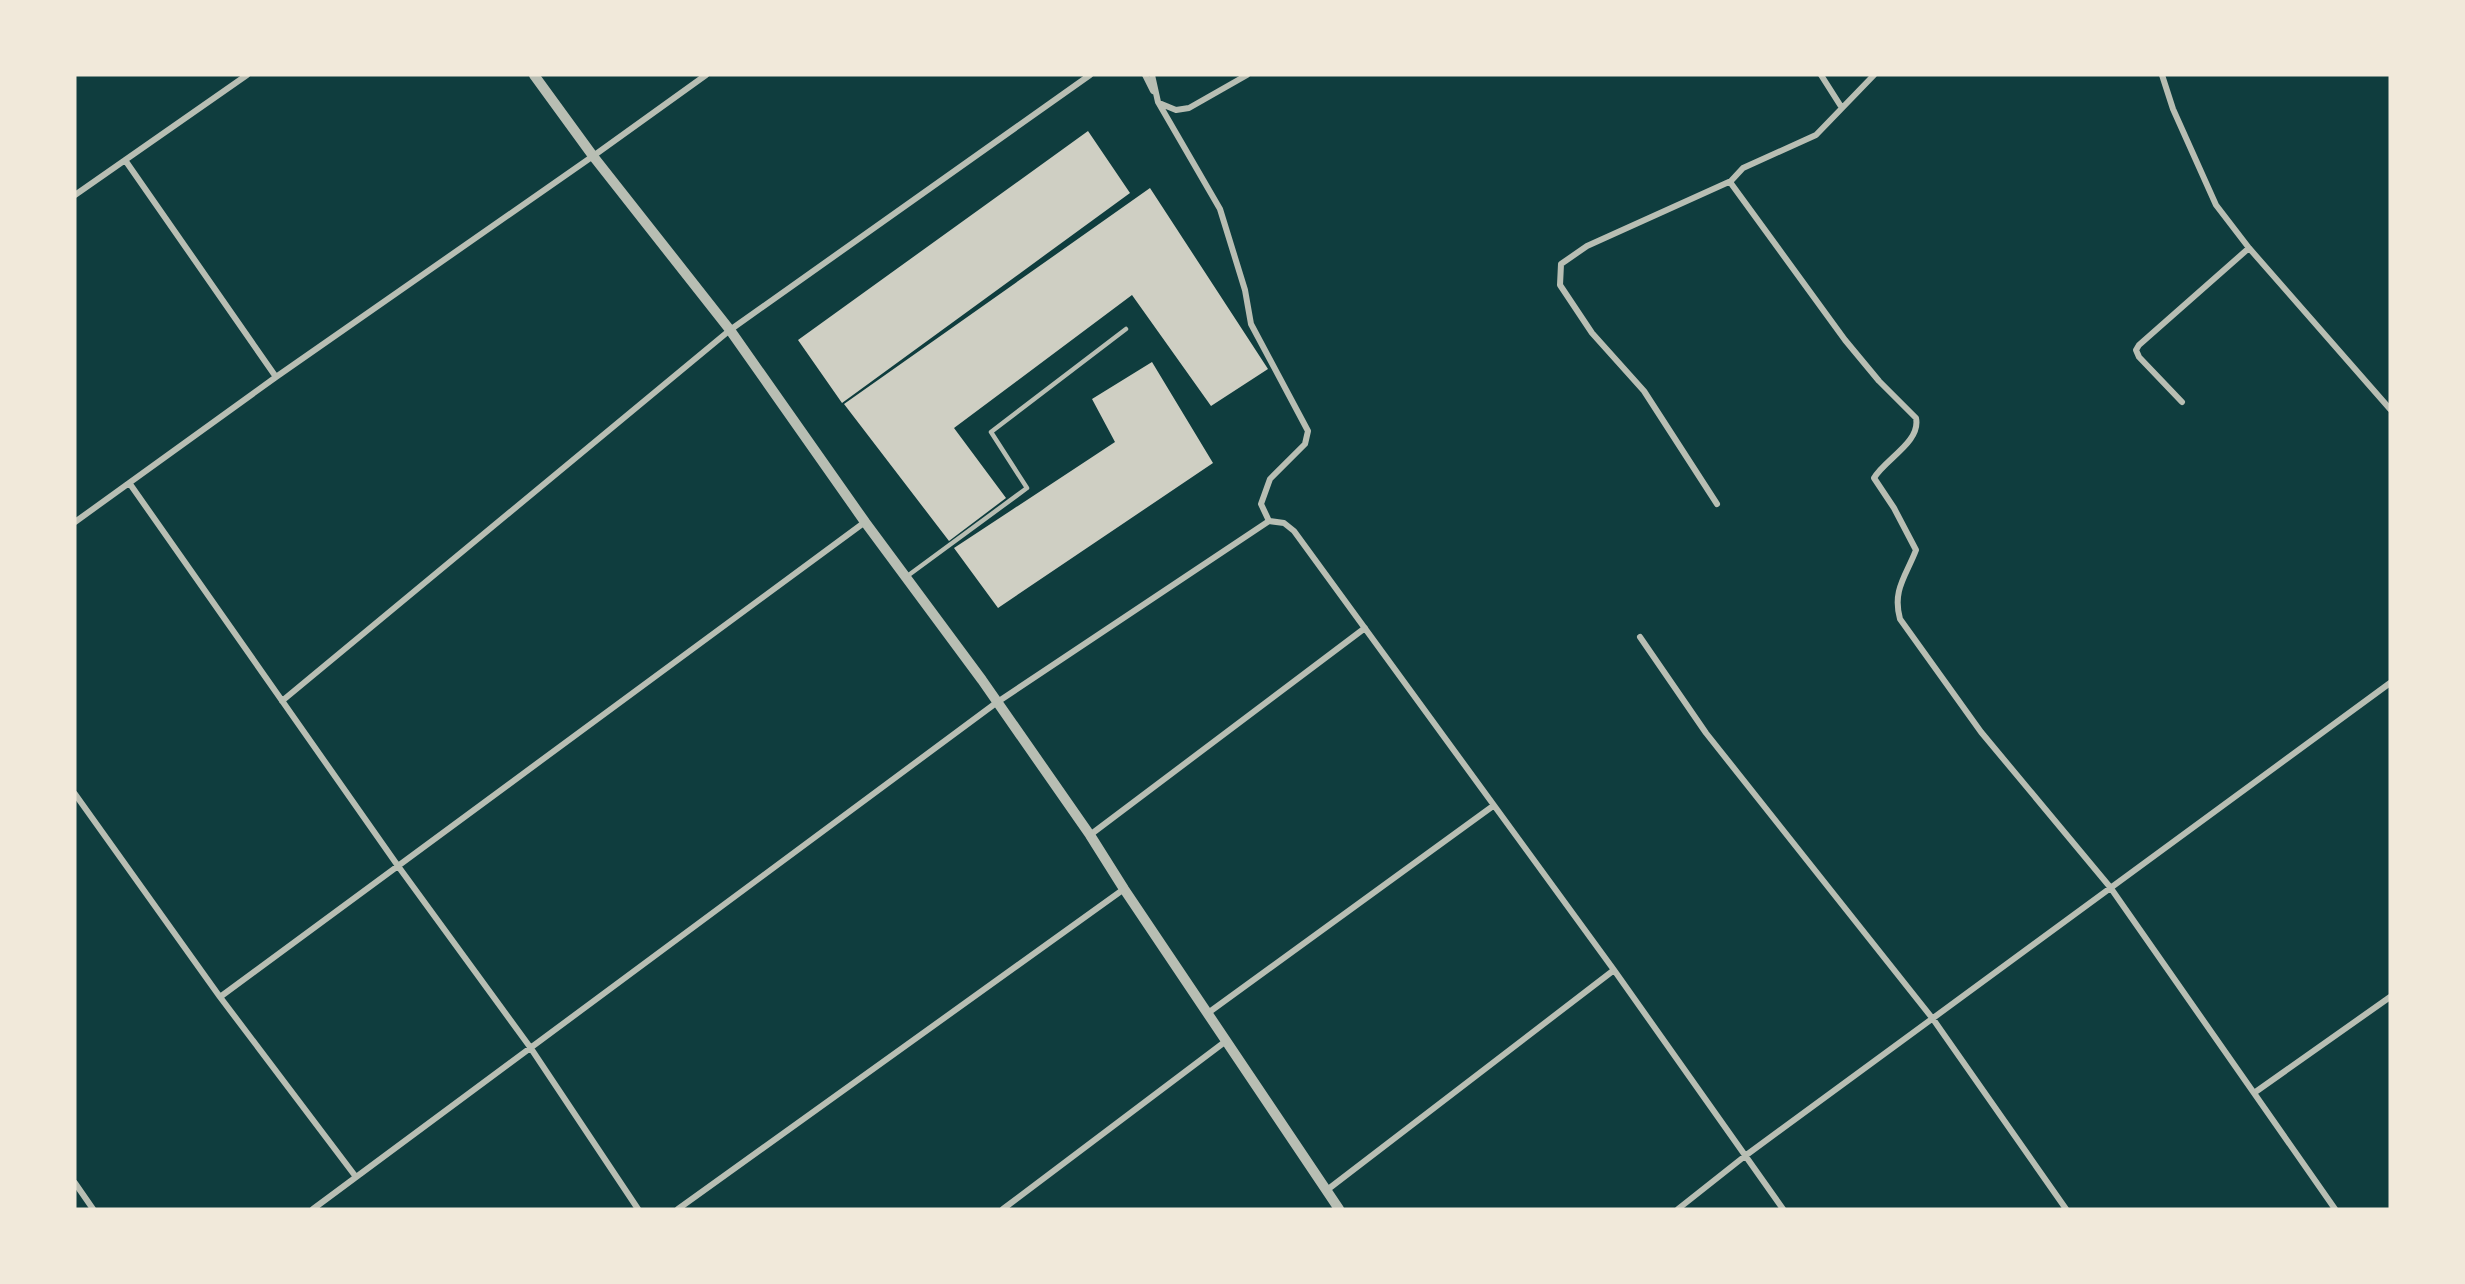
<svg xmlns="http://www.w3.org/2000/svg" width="2465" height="1284" font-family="'Open Sans',sans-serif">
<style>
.building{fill:#cfcfc3}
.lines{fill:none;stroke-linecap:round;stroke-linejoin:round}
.service{stroke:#b8beb3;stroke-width:4.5}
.minor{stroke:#b8beb3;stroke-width:6}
.tertiary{stroke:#b8beb3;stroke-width:10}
</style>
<rect width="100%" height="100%" fill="#0f3d3e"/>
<!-- building -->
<path class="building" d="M 1088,131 L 1130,193 L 842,403 L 798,340 Z
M 1150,188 L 1268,369 L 1211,406 L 1132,295 L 954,428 L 1006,498 L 949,541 L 844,404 Z
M 1152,362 L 1213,463 L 998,608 L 954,548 L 1115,442 L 1092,399 Z"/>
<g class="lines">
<!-- service -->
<path class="service" d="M 906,577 L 1027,488 L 991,432 L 1126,329"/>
<!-- minor -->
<path class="minor" d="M 1145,75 L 1153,91
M 1152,75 L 1158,102 L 1220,209 L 1245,290 L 1251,324 L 1308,431 L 1305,444 L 1270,479 L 1261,504 L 1269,521
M 1821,75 L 1842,108
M 1874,75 L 1816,135 L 1743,168 L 1730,182 L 1845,340 L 1879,381 L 1916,418 C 1921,442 1885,459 1874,478 L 1894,508 L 1916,550 C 1906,576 1892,590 1900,619 L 1981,732 L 2110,887 L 2335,1209
M 2162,75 L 2173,109 L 2216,205 L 2249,248 L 2390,409
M 1159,103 L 1176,110 L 1189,108 L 1247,75
M 125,160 L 276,377
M 75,195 L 247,75
M 2182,402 L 2139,357 L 2136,350 L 2139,345 L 2249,248
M 130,484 L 398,866 L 530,1047 L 638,1209
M 1717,504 L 1644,391 L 1592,333 L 1560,285 L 1561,264 L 1587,246 L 1731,181
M 75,522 L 276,377 L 596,154 L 706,75
M 1640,637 L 1706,733 L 1933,1019 L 2066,1209
M 282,701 L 730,330 L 1090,75
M 75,794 L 220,997 L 356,1177
M 1090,835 L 1365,628
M 220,997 L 865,522
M 1208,1013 L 1493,806
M 2254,1093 L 2390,997
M 75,1183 L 93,1209
M 1327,1190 L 1614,970
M 313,1209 L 996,703 L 1269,521 L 1284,523 L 1294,531 L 1614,970 L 1783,1209
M 678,1209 L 1124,889
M 1003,1209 L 1226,1041
M 1678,1209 L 1745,1156 L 2390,683"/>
<!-- tertiary -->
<path class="tertiary" d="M 534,75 L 593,156 L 730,330 L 865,522 L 982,680 L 1090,835 L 1124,889 L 1339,1209"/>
</g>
<!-- border -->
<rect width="2465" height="1284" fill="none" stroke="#f1e9da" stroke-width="153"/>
</svg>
